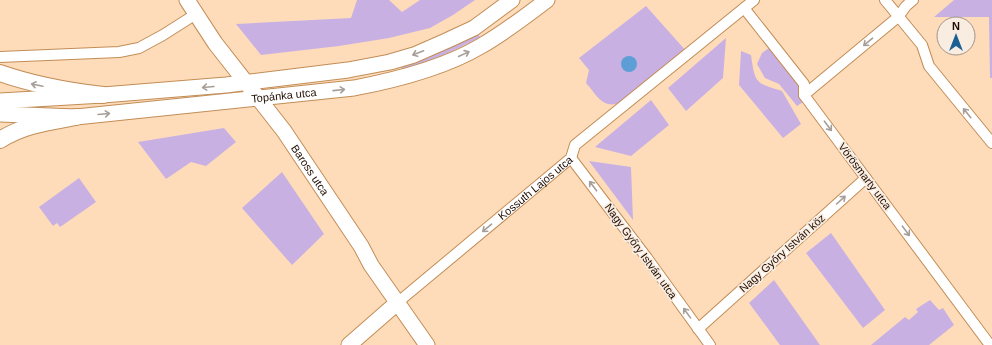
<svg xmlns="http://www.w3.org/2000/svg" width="992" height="345" font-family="Helvetica,sans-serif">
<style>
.green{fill:#c8b1e2}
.water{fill:#5e9ed7}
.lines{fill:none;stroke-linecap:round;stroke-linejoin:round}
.street-casing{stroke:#c28d56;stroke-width:12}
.secondary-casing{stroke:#c28d56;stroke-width:17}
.primary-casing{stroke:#c28d56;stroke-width:18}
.street{stroke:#fff;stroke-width:10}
.secondary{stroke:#fff;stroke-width:15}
.primary{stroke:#fff;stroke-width:16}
.oneway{stroke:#a69e99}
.labels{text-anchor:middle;stroke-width:3.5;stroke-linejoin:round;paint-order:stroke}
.street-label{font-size:11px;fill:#210d00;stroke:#f9ede2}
</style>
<rect width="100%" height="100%" fill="#fedcba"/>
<!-- green -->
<path class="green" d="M 357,0 L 389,0 L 402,12 L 420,0 L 475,0 L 453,15 L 430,28 L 389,38 L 339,46 L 261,55 L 236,24 L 351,18 Z
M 954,0 L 992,0 L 992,78 L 990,78 L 989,17 L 934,17 Z
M 646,6 L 687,52 L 620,103 C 602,109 597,95 586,83 L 589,70 L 579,58 Z
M 477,32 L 480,37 C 455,51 429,61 402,70 L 401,65 Z
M 726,38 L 723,78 L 686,111 L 668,88 Z
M 773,45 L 804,84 L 803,102 L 797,106 L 779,84 L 765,78 L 757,64 L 762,53 Z
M 741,51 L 751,55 C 755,83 755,83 782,91 L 801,124 L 783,138 L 739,85 Z
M 651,100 L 669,125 L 631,156 L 595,147 Z
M 224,128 L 236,142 L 206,166 L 191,162 L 166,179 L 138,142 Z
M 589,161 L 631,167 L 633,220 Z
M 282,172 L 324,234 L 292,265 L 242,208 Z
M 79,178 L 96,202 L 60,227 L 57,223 L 53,226 L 39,207 Z
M 831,233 L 885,310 L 863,328 L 806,253 Z
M 774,280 L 820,345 L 780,345 L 749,303 Z
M 930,300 L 939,310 L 943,308 L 954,325 L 929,345 L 871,345 L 905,317 L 909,320 L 918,312 L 916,309 Z"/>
<!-- water -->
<path class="water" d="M621 64a8 8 0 1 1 16 0a8 8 0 1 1-16 0Z"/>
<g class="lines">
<!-- street casing -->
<g class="street-casing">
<g id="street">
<path d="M 885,0 L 922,45 L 929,66 L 992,143"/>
<path d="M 744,8 L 804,84 L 804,95 L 990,345"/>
<path d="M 0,57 L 119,52 L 139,48 L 163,35 L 196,14"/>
<path d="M 804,95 L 898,17 L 906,6 L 913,0"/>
<path d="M 571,158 L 647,258 L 710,345"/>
<path id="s1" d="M 397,303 L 571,158 L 575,145 L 754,0"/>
<path d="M 698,329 L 866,178"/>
</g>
</g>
<!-- secondary casing -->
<g class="secondary-casing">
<g id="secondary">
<path id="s2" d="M 187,0 L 215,43 L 284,131 L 361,246 L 371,265 L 427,345"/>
<path d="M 0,101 L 103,95 L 226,85 L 348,70 L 390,62 L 414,55 L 446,41 L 474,28 L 512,0"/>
<path id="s3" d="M 0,114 L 76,117 L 354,88 C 396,80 444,68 481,46 C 504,33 526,16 547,0"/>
<path d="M 349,345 L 397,303"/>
</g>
</g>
<!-- primary casing -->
<g class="primary-casing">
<path id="primary" d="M 0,73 C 34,85 68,91 103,95
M 0,140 C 23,125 49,122 76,117"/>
</g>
<!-- street -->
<use href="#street" class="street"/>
<!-- secondary -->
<use href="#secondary" class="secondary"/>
<!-- primary -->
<use href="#primary" class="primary"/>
</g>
<!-- one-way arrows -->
<defs><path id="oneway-shaft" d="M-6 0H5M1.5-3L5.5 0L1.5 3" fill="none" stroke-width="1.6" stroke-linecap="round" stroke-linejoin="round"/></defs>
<g class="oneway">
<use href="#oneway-shaft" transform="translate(868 42) rotate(140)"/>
<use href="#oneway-shaft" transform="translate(418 53) rotate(159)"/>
<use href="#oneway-shaft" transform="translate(464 54) rotate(-25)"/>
<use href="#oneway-shaft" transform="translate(37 85) rotate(-168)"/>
<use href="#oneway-shaft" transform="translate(208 87) rotate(175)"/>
<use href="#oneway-shaft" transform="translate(339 90) rotate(-6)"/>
<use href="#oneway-shaft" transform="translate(967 113) rotate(-129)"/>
<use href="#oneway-shaft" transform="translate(104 114) rotate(-5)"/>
<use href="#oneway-shaft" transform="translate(828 126) rotate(53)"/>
<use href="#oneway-shaft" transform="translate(593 186) rotate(-127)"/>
<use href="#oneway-shaft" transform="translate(841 200) rotate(-42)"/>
<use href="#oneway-shaft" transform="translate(487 228) rotate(140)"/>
<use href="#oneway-shaft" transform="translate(906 231) rotate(53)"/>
<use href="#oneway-shaft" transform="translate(687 313) rotate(-126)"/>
</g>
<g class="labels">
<!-- street labels -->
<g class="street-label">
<text dy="4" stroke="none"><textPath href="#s3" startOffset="285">Topánka utca</textPath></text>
<text dy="4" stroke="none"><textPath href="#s2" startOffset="210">Baross utca</textPath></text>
<text transform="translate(865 176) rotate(53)" y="4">Vörösmarty utca</text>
<text dy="4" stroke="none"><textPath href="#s1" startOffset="180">Kossuth Lajos utca</textPath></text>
<text transform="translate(641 251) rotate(54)" y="4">Nagy Győry István utca</text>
<text transform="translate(782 253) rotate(-42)" y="4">Nagy Győry István köz</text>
</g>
</g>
<!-- north arrow -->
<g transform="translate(956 36)"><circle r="19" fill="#f9ede2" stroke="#a39388"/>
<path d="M0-3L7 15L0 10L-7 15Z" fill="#1b6095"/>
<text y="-6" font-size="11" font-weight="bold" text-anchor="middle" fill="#210d00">N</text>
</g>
</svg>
